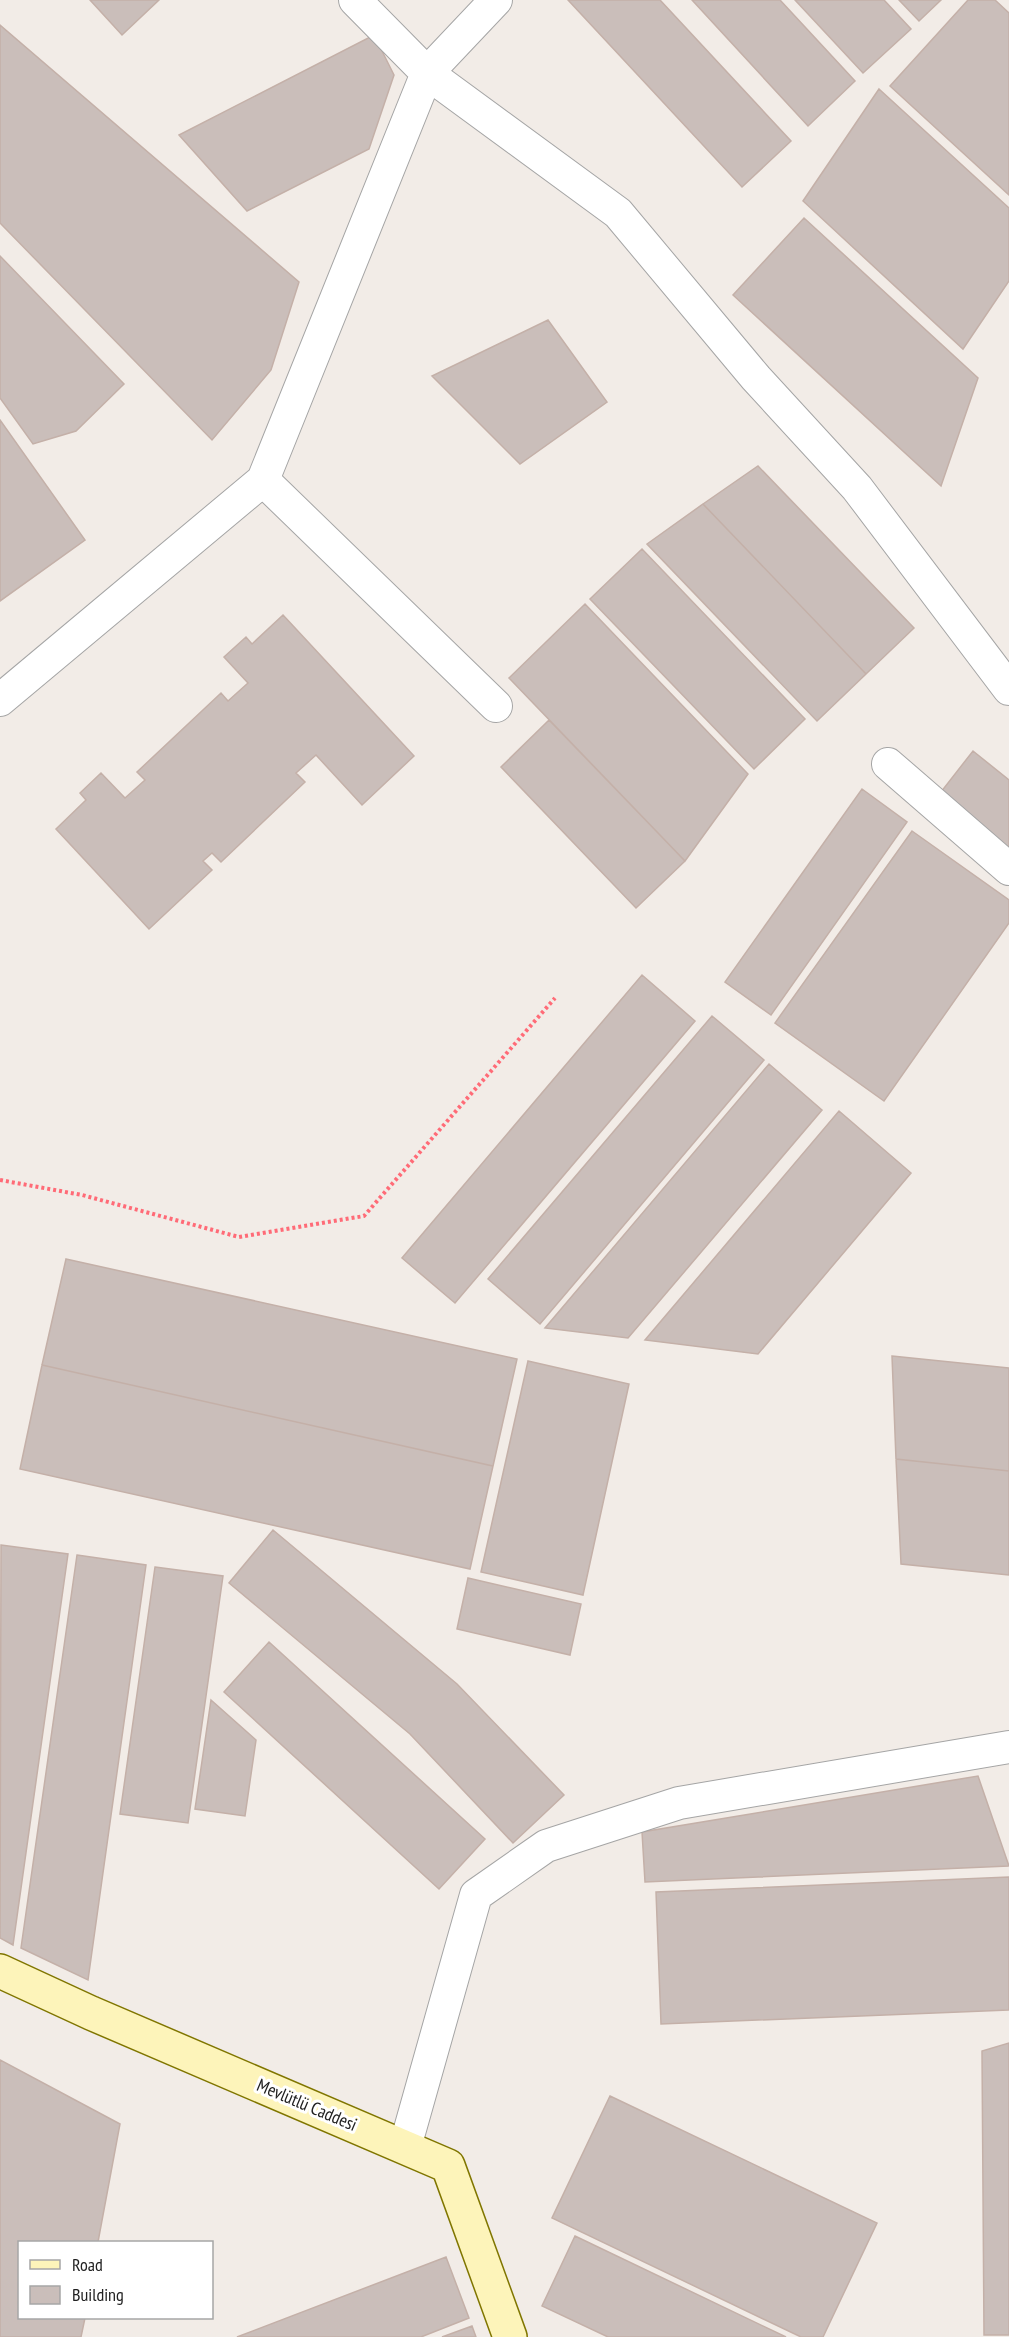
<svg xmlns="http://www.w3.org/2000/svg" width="1009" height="2337" font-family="'PT Sans Narrow',sans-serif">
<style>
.building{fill:#cabeba;stroke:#c4b0a8;stroke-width:1.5}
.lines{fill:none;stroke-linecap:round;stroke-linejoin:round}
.street-casing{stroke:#a5a5a5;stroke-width:34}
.secondary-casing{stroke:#807600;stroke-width:36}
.path{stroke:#ff6b77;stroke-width:4;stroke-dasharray:3 3;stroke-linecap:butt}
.street{stroke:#fff;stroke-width:32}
.secondary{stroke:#fdf4ba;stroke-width:33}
.labels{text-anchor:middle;stroke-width:6;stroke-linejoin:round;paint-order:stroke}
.street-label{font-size:18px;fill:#212121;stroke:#fff}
</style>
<rect width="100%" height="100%" fill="#f2ece7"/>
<!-- building -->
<path class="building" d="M 90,0 L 159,0 L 122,35 Z
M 568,0 L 660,0 L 791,141 L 742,187 Z
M 692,0 L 780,0 L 855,81 L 808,126 Z
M 795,0 L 884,0 L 911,29 L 863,73 Z
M 899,0 L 941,0 L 919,21 Z
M 968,0 L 995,0 L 1009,13 L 1009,195 L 890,86 Z
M 0,25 L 299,282 L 271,370 L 212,440 L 0,223 Z
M 374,35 L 394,75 L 369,149 L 247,211 L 179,135 Z
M 879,89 L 1009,208 L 1009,281 L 963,349 L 803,201 Z
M 804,218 L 978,378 L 941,486 L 733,295 Z
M 0,256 L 124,384 L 76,431 L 33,444 L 0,398 Z
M 548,320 L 607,402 L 520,464 L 432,376 Z
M 0,420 L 85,540 L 0,601 Z
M 758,466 L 914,628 L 866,674 L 703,504 Z
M 703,504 L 866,674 L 817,721 L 647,544 Z
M 642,549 L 805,719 L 754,769 L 590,599 Z
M 585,604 L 748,774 L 685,861 L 509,678 Z
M 283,615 L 414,756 L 362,805 L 316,755 L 296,773 L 305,782 L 221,862 L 212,853 L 203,861 L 212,870 L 149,929 L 56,829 L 86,800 L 80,793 L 101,773 L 125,798 L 145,780 L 137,772 L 221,693 L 228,701 L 248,683 L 224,657 L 246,637 L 252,644 Z
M 549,720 L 685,861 L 636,908 L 501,767 Z
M 973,751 L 1009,780 L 1009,854 L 937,797 Z
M 862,789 L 907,822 L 771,1015 L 725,982 Z
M 912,831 L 1009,900 L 1009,923 L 884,1101 L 775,1023 Z
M 642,975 L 695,1021 L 455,1303 L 402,1258 Z
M 712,1016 L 764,1060 L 540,1324 L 488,1279 Z
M 769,1064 L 822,1110 L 628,1338 L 545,1328 Z
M 839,1111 L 911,1173 L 758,1354 L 645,1340 Z
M 66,1259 L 517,1359 L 493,1466 L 42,1365 Z
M 892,1356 L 1009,1368 L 1009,1471 L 896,1459 Z
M 528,1361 L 629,1384 L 583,1595 L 481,1572 Z
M 42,1365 L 493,1466 L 470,1569 L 20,1469 Z
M 896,1459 L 1009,1471 L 1009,1575 L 901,1564 Z
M 273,1530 L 457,1684 L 564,1795 L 513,1843 L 410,1734 L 229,1583 Z
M 1,1545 L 68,1554 L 13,1945 L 0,1938 Z
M 77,1555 L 146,1565 L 88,1980 L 21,1948 Z
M 155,1567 L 223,1576 L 188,1823 L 120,1814 Z
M 468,1578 L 581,1604 L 570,1655 L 457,1629 Z
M 269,1642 L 485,1839 L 439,1889 L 224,1692 Z
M 211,1700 L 256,1740 L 245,1816 L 195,1809 Z
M 978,1776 L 1009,1866 L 645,1882 L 642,1832 Z
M 1009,1877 L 1009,2010 L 661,2024 L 656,1892 Z
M 1009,2043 L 1009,2335 L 984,2335 L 982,2051 Z
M 0,2060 L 120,2124 L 98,2242 L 20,2242 L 20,2318 L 85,2318 L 81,2337 L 0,2337 Z
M 610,2096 L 877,2223 L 823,2337 L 801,2337 L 552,2218 Z
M 575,2236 L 786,2337 L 608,2337 L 542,2306 Z
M 446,2257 L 469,2318 L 421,2337 L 237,2337 Z
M 472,2326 L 476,2337 L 442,2337 Z"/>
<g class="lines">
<!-- street casing -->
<g class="street-casing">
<path id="street" d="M 496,0 L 427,73 L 618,213 L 756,378 L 857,488 L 1009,689
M 263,480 L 496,706
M 0,700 L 263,480 L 427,73 L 355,0
M 888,764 L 1009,869
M 405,2147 L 476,1895 L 546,1846 L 679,1803 L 1009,1747"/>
</g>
<!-- secondary casing -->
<g class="secondary-casing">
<path id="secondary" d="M 0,1971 L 91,2013 L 448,2166 L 510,2337"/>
</g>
<!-- path -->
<path class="path" d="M 0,1180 L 82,1195 L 239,1237 L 364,1216 L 555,998"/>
<!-- street -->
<use href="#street" class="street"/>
<!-- secondary -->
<use href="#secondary" class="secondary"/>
</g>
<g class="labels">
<!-- street labels -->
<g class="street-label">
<text transform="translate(307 2105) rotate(23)" y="6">Mevlütlü Caddesi</text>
</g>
</g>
<!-- legend -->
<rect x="18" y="2241" width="195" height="78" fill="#ffffff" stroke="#a6a6a6" stroke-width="1.5"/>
<rect x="30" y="2260" width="30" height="9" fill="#fdf4ba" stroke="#a6a6a6" stroke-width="1.5"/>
<text x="72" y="2271" font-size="18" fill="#212121">Road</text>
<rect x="30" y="2286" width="30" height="18" fill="#cabeba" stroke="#a6a6a6" stroke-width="1.5"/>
<text x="72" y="2301" font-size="18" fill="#212121">Building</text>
</svg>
